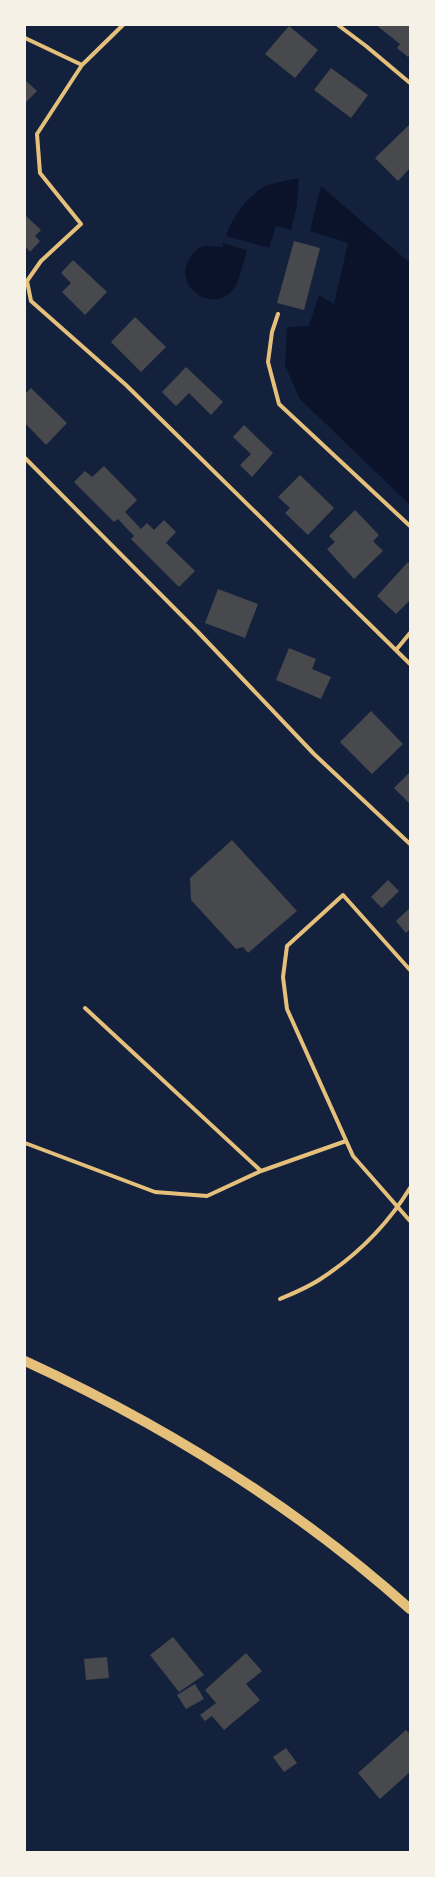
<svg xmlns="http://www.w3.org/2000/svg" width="435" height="1877" font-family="'Public Sans',sans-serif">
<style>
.water{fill:#0b132b}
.building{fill:#48494c}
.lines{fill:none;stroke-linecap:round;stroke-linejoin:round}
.service{stroke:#e5c07b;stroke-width:4}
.secondary{stroke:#e5c07b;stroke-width:10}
</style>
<rect width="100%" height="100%" fill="#14213d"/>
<!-- water -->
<path class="water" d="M 299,178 L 297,206 L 291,230 L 276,226 L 269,248 L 226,236 C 230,220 251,191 268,185 C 277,182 289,180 299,178 Z
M 321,186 L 410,263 L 410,505 L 299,398 L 285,365 L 287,327 L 309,326 L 319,295 L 334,304 L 348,243 L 310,231 Z
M 223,243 L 247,250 C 244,260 240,278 235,287 C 215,318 169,285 191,256 C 194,252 198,248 203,246 C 209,245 217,247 223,247 Z"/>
<!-- building -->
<path class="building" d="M 376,25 L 410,25 L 410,55 L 408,57 L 397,48 L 400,44 Z
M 289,26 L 318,50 L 295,78 L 265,54 Z
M 331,68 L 368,95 L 351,118 L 314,90 Z
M 25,80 L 37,91 L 25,103 Z
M 409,125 L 410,168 L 398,181 L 375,158 Z
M 25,215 L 41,230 L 35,236 L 40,241 L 30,252 L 25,246 Z
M 294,241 L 320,248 L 304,310 L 277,303 Z
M 73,260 L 107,292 L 85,315 L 62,292 L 71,283 L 61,273 Z
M 135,317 L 166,347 L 141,372 L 111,342 Z
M 186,367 L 223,402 L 211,415 L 189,393 L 176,406 L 162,392 Z
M 31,388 L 67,423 L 46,445 L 25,423 L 25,394 Z
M 244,425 L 273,453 L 252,477 L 240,465 L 251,454 L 233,437 Z
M 104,466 L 137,500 L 125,512 L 141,529 L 147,523 L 154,530 L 164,520 L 176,532 L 166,543 L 195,571 L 179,587 L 131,539 L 134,536 L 118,519 L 114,522 L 74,482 L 85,471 L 92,477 Z
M 300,475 L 334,508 L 308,535 L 285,513 L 290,508 L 278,497 Z
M 355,510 L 379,535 L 373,541 L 383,551 L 354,579 L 327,549 L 335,542 L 329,536 Z
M 408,562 L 410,564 L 410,600 L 396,614 L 377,596 Z
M 218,589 L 258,604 L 245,638 L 205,623 Z
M 289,648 L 316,659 L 312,669 L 331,677 L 321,699 L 276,680 Z
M 371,711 L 403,744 L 372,774 L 340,742 Z
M 410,772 L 410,804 L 394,788 Z
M 232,840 L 297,911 L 248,953 L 243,947 L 236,949 L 191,900 L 190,878 Z
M 388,880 L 399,891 L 382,908 L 371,897 Z
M 410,908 L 410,929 L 406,933 L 396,921 Z
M 173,1637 L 204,1675 L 179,1692 L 150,1655 Z
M 246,1653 L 262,1671 L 246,1684 L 260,1700 L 224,1730 L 212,1716 L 205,1721 L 200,1715 L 216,1703 L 205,1690 Z
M 107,1657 L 109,1678 L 86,1680 L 84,1659 Z
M 195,1684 L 204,1699 L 186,1709 L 177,1695 Z
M 406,1730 L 410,1734 L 410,1772 L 380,1799 L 358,1773 Z
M 286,1748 L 297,1763 L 284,1772 L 273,1757 Z"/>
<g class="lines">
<!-- service -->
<path class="service" d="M 123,25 L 82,65 L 37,134 L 40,173 L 81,224 L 41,261 L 27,281 L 31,301 L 126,385 L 410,664
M 338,25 L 366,46 L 410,83
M 25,38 L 82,65
M 278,314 L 272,332 L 268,362 L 279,404 L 410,526
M 25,458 L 198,632 L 314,754 L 410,844
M 396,650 L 410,633
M 410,970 L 343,895 L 287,946 L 283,977 L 287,1009 L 353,1156 L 410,1221
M 85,1008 L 261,1171
M 25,1143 L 155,1192 L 207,1196 L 261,1171 L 346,1141
M 280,1299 C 294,1293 309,1287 322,1278 C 357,1255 388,1224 410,1188"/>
<!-- secondary -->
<path class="secondary" d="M 25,1361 C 166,1426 295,1506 410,1609"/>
</g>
<!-- border -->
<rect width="435" height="1877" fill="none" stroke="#f6f1e7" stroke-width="52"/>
</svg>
